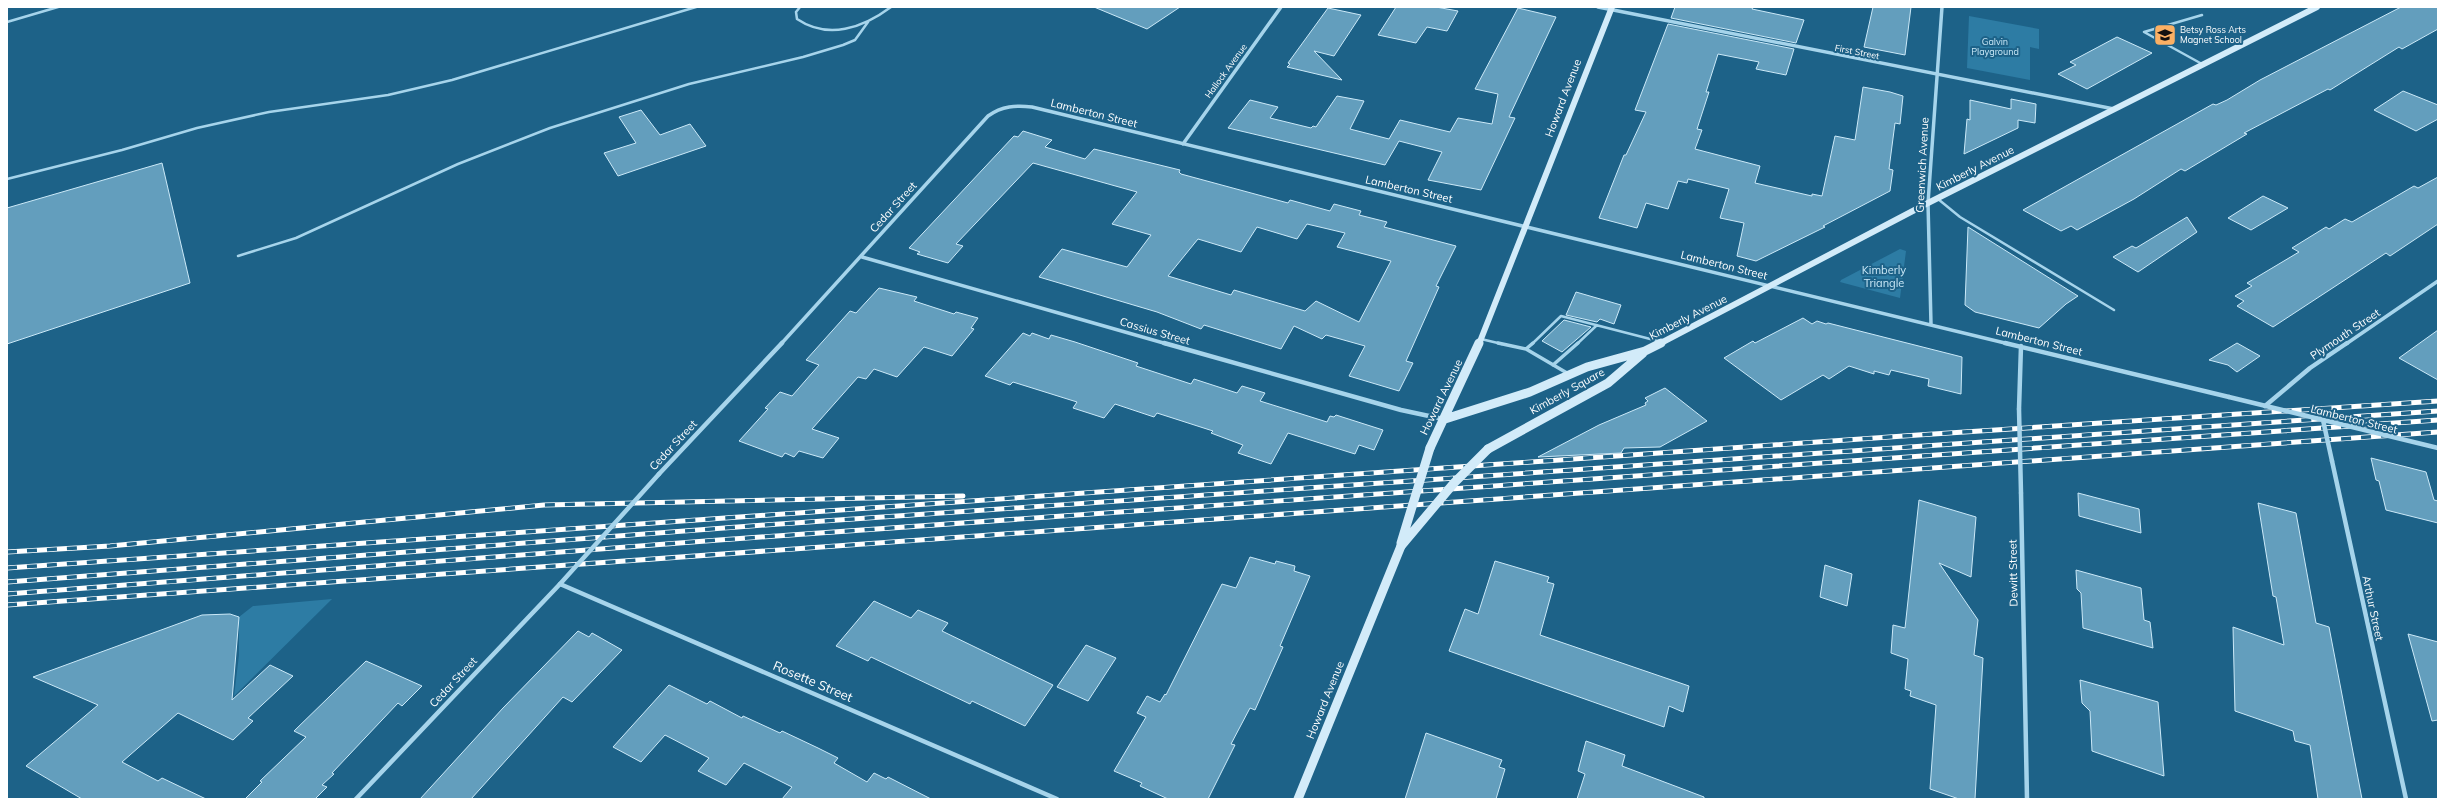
<svg xmlns="http://www.w3.org/2000/svg" width="2445" height="806" font-family="Mulish,sans-serif">
<style>
.green{fill:#2d7ca4}
.building{fill:#639ebd;stroke:#cbe9f8;fill-rule:evenodd}
.lines{fill:none;stroke-linecap:round;stroke-linejoin:round}
.service-far1{stroke:#a6d4eb;stroke-width:2.5}
.service{stroke:#a6d4eb;stroke-width:3.5}
.minor-far1{stroke:#a6d4eb;stroke-width:3.5}
.minor{stroke:#a6d4eb;stroke-width:4.5}
.secondary-far1{stroke:#d2ebf9;stroke-width:6}
.secondary{stroke:#d2ebf9;stroke-width:9}
.rail-casing{stroke:#fff;stroke-width:5}
.rail{stroke:#1d6288;stroke-width:3.5;stroke-dasharray:10;stroke-linecap:butt}
.minor-bridge{stroke:#a6d4eb;stroke-width:4.5}
.secondary-bridge{stroke:#d2ebf9;stroke-width:9}
.labels{text-anchor:middle;stroke-width:4;stroke-linejoin:round;paint-order:stroke}
.far-poi-label{font-size:9px;fill:#fff;stroke:#1d6288;text-anchor:start}
.far-park-label{font-size:9px;fill:#cbe9f8;stroke:#1d6288}
.far-street-label{font-size:9px;fill:#fff;stroke:#1d6288}
.street-label{font-size:11px;fill:#fff;stroke:#1d6288}
.park-label{font-size:11px;fill:#cbe9f8;stroke:#1d6288}
.near-street-label{font-size:13px;fill:#fff;stroke:#1d6288}
</style>
<rect width="100%" height="100%" fill="#1d6288"/>
<!-- green -->
<path class="green" d="M 1969,16 L 2039,29 L 2039,49 L 2030,47 L 2030,80 L 1967,68 Z
M 1900,249 L 1906,251 L 1900,298 L 1840,282 L 1841,280 Z
M 332,599 L 234,696 L 239,655 L 239,617 L 253,606 Z"/>
<!-- building -->
<path class="building" d="M 1094,7 L 1180,7 L 1147,29 Z
M 1396,7 L 1436,7 L 1458,11 L 1447,31 L 1427,27 L 1416,43 L 1378,35 Z
M 1675,7 L 1753,7 L 1752,9 L 1804,20 L 1796,43 L 1671,18 Z
M 1873,7 L 1911,7 L 1905,55 L 1864,47 Z
M 2401,7 L 2438,7 L 2438,29 L 2402,49 L 2399,47 L 2330,90 L 2328,89 L 2244,133 L 2247,134 L 2185,171 L 2181,169 L 2134,199 L 2077,230 L 2071,226 L 2061,231 L 2023,210 L 2213,104 L 2216,105 L 2227,100 L 2260,80 Z
M 1328,8 L 1361,15 L 1334,56 L 1314,51 L 1342,80 L 1287,67 L 1290,64 L 1288,63 Z
M 1518,8 L 1556,17 L 1509,117 L 1515,118 L 1481,190 L 1428,180 L 1442,152 L 1399,141 L 1385,165 L 1228,128 L 1250,100 L 1278,107 L 1270,118 L 1311,128 L 1313,126 L 1316,127 L 1337,96 L 1364,101 L 1350,129 L 1389,139 L 1400,120 L 1450,132 L 1458,118 L 1492,124 L 1498,94 L 1475,89 Z
M 1668,24 L 1794,49 L 1786,75 L 1756,69 L 1759,62 L 1718,54 L 1706,92 L 1709,92 L 1697,129 L 1702,130 L 1695,149 L 1760,166 L 1755,183 L 1812,196 L 1812,194 L 1822,196 L 1835,136 L 1855,140 L 1863,87 L 1890,92 L 1903,96 L 1900,124 L 1895,123 L 1889,169 L 1893,170 L 1890,191 L 1823,226 L 1825,227 L 1756,261 L 1737,256 L 1744,223 L 1720,218 L 1729,189 L 1688,179 L 1687,183 L 1678,181 L 1668,209 L 1646,203 L 1637,228 L 1599,218 L 1624,155 L 1626,155 L 1646,112 L 1635,110 Z
M 2117,37 L 2152,53 L 2087,89 L 2058,74 L 2076,65 L 2070,62 Z
M 2403,91 L 2438,105 L 2438,119 L 2416,131 L 2374,110 Z
M 2011,99 L 2036,104 L 2035,123 L 2018,120 L 2018,128 L 1964,154 L 1967,119 L 1970,120 L 1970,100 L 2011,109 Z
M 641,110 L 660,135 L 690,124 L 706,146 L 618,176 L 604,153 L 636,143 L 619,117 Z
M 1023,131 L 1052,140 L 1045,147 L 1085,159 L 1094,149 L 1180,170 L 1179,172 L 1181,174 L 1288,203 L 1290,200 L 1330,211 L 1334,204 L 1361,211 L 1359,215 L 1387,222 L 1384,227 L 1456,246 L 1436,286 L 1439,287 L 1406,361 L 1413,363 L 1399,391 L 1349,376 L 1365,346 L 1326,335 L 1322,339 L 1294,326 L 1281,349 L 1204,325 L 1201,329 L 1157,312 L 1039,277 L 1062,249 L 1127,267 L 1151,235 L 1112,224 L 1137,192 L 1033,163 L 956,244 L 963,246 L 948,263 L 917,254 L 920,252 L 909,248 L 1014,136 L 1018,137 ZM 1307,224 L 1345,233 L 1337,247 L 1391,261 L 1359,322 L 1316,301 L 1305,311 L 1234,290 L 1231,295 L 1168,276 L 1198,239 L 1241,252 L 1257,227 L 1297,239 Z
M 162,163 L 190,283 L 7,344 L 7,208 Z
M 2438,177 L 2438,224 L 2390,256 L 2386,253 L 2273,327 L 2237,306 L 2244,301 L 2235,296 L 2252,286 L 2247,283 L 2299,252 L 2292,248 L 2326,227 L 2329,229 L 2345,219 L 2352,222 L 2414,186 L 2418,188 Z
M 2263,196 L 2288,208 L 2251,230 L 2228,218 Z
M 2187,217 L 2197,232 L 2138,272 L 2113,257 L 2132,246 L 2136,248 Z
M 1968,227 L 2078,296 L 2066,304 L 2039,328 L 1975,312 L 1965,305 Z
M 879,288 L 917,297 L 914,301 L 954,314 L 956,312 L 978,318 L 971,328 L 974,329 L 952,356 L 924,347 L 897,377 L 874,369 L 866,379 L 858,377 L 812,429 L 839,438 L 823,458 L 799,451 L 794,457 L 785,453 L 782,457 L 739,441 L 768,409 L 765,408 L 780,392 L 792,396 L 819,365 L 806,360 L 850,311 L 856,313 Z
M 1576,292 L 1621,305 L 1614,324 L 1600,319 L 1597,322 L 1566,315 Z
M 1803,318 L 1812,324 L 1817,321 L 1826,324 L 1828,323 L 1962,357 L 1961,394 L 1928,386 L 1929,379 L 1891,370 L 1889,375 L 1874,371 L 1874,374 L 1849,366 L 1829,379 L 1823,375 L 1781,400 L 1724,358 L 1753,341 L 1755,343 Z
M 1564,320 L 1591,327 L 1562,352 L 1542,341 Z
M 2438,330 L 2438,380 L 2399,358 Z
M 1023,333 L 1030,336 L 1032,333 L 1049,339 L 1051,335 L 1075,342 L 1138,363 L 1136,366 L 1191,384 L 1194,379 L 1237,393 L 1242,386 L 1265,393 L 1260,401 L 1327,422 L 1330,416 L 1334,417 L 1336,415 L 1383,430 L 1374,450 L 1359,445 L 1355,454 L 1288,433 L 1271,464 L 1238,453 L 1243,445 L 1211,433 L 1213,431 L 1157,413 L 1154,417 L 1115,404 L 1104,418 L 1073,408 L 1077,402 L 1013,382 L 1010,385 L 985,376 Z
M 2237,343 L 2260,356 L 2237,372 L 2228,365 L 2209,360 Z
M 1665,388 L 1707,421 L 1660,447 L 1624,448 L 1621,453 L 1538,457 L 1599,425 L 1646,405 L 1645,403 L 1648,401 L 1645,398 Z
M 2371,458 L 2426,472 L 2434,500 L 2438,501 L 2438,523 L 2386,510 L 2379,481 L 2376,480 Z
M 2078,493 L 2139,509 L 2141,533 L 2079,516 Z
M 1919,500 L 1976,517 L 1971,577 L 1939,563 L 1978,620 L 1974,655 L 1983,658 L 1975,799 L 1959,799 L 1930,789 L 1936,705 L 1910,696 L 1911,691 L 1905,689 L 1908,659 L 1891,653 L 1893,625 L 1905,628 Z
M 2258,503 L 2296,513 L 2316,623 L 2329,627 L 2362,799 L 2318,799 L 2310,745 L 2295,741 L 2293,731 L 2235,711 L 2233,627 L 2284,645 L 2276,597 L 2273,596 Z
M 1250,557 L 1275,564 L 1276,561 L 1295,566 L 1294,571 L 1310,576 L 1280,646 L 1283,647 L 1255,710 L 1250,708 L 1231,744 L 1235,745 L 1208,799 L 1168,799 L 1140,786 L 1142,783 L 1114,771 L 1146,717 L 1137,713 L 1147,696 L 1160,702 L 1165,694 L 1166,695 L 1222,584 L 1236,588 Z
M 1495,561 L 1549,577 L 1547,582 L 1554,584 L 1540,635 L 1689,686 L 1683,712 L 1669,706 L 1664,727 L 1449,651 L 1465,609 L 1478,614 Z
M 1825,565 L 1852,574 L 1847,606 L 1820,597 Z
M 2076,570 L 2141,588 L 2144,620 L 2150,622 L 2153,648 L 2083,628 L 2081,593 L 2077,589 Z
M 874,601 L 911,618 L 918,610 L 948,623 L 942,631 L 1053,685 L 1025,726 L 972,701 L 970,704 L 871,657 L 868,661 L 836,646 Z
M 230,614 L 239,617 L 232,700 L 270,665 L 293,676 L 248,718 L 253,721 L 233,740 L 178,713 L 122,762 L 158,781 L 162,778 L 206,799 L 82,799 L 26,766 L 98,705 L 33,677 L 202,615 Z
M 578,631 L 589,637 L 592,633 L 622,650 L 572,702 L 563,697 L 471,799 L 420,799 L 503,708 Z
M 2408,634 L 2438,642 L 2438,720 L 2432,721 Z
M 1086,645 L 1116,658 L 1088,701 L 1057,687 Z
M 366,661 L 422,686 L 402,706 L 398,703 L 332,773 L 334,774 L 322,785 L 327,787 L 315,799 L 245,799 L 262,782 L 260,781 L 306,737 L 294,731 Z
M 2080,680 L 2158,702 L 2164,776 L 2092,751 L 2090,711 L 2082,703 Z
M 669,685 L 707,704 L 710,701 L 742,718 L 743,716 L 780,733 L 782,731 L 818,748 L 838,758 L 834,763 L 867,782 L 874,773 L 886,779 L 888,777 L 931,799 L 782,799 L 792,787 L 744,763 L 726,785 L 698,771 L 709,758 L 665,735 L 641,762 L 613,747 Z
M 1426,733 L 1502,760 L 1499,767 L 1505,769 L 1496,799 L 1405,799 Z
M 1586,741 L 1625,755 L 1622,766 L 1704,797 L 1704,799 L 1577,799 L 1585,774 L 1578,771 Z"/>
<g class="lines">
<!-- service-far1 -->
<path class="service-far1" d="M 800,7 L 796,12 L 797,19 C 828,40 863,28 891,7
M 2202,15 L 2144,32 L 2202,64
M 7,22 L 58,7
M 7,179 L 122,150 L 197,128 L 269,112 L 388,95 L 452,80 L 696,7
M 1938,199 L 1960,217 L 2114,310
M 238,256 L 296,238 L 458,164 L 550,128 L 689,84 L 803,57 L 843,45 L 855,40 L 868,22
M 1481,339 L 1502,344
M 1532,344 L 1561,316 L 1658,341
M 1577,344 L 1596,326"/>
<!-- service -->
<path class="service" d="M 1498,343 L 1526,349 L 1533,343
M 1526,349 L 1567,373
M 1553,365 L 1578,343"/>
<!-- minor-far1 -->
<path class="minor-far1" d="M 1598,7 L 2114,109
M 1183,144 L 1281,7
M 862,257 L 1167,344
M 1931,324 L 1928,203 L 1942,7
M 781,344 L 988,116 C 1002,106 1016,105 1032,107 L 2009,344
M 2346,344 L 2438,281"/>
<!-- minor -->
<path class="minor" d="M 1164,343 L 1401,410 L 1443,419
M 2005,343 L 2229,397
M 2265,406 L 2310,368 L 2347,343
M 2019,409 L 2021,346
M 2332,461 L 2406,799
M 659,474 L 782,343
M 2021,493 L 2027,799
M 356,799 L 560,584 L 1057,799"/>
<!-- secondary-far1 -->
<path class="secondary-far1" d="M 1479,344 L 1612,7
M 1659,344 L 1928,203 L 2317,7"/>
<!-- secondary -->
<path class="secondary" d="M 1445,419 L 1530,392 L 1587,367 L 1645,351 L 1661,343
M 1430,448 L 1479,343
M 1488,449 L 1608,383 L 1643,353
M 1298,799 L 1401,546"/>
<!-- rail casing -->
<g class="rail-casing">
<path id="rail" d="M 7,552 L 110,546 L 544,505 L 963,496
M 7,568 L 1918,435 L 2438,401
M 7,582 L 765,525 L 2438,411
M 7,594 L 719,540 L 2438,420
M 7,605 L 2438,432"/>
</g>
<!-- rail -->
<use href="#rail" class="rail"/>
<!-- minor-bridge -->
<path class="minor-bridge" d="M 2229,397 L 2438,448
M 2019,409 L 2021,493
M 2323,420 L 2332,461
M 560,584 L 659,474"/>
<!-- secondary-bridge -->
<path class="secondary-bridge" d="M 1401,543 L 1430,448
M 1401,546 L 1454,483 L 1488,449"/>
</g>
<!-- icons -->
<defs>
<g id="school-square" transform="scale(1.15)"><rect x="-9" y="-9" width="18" height="18" rx="4" fill="#fbb064" stroke="#1d6288"/><path d="M0-5L7-2L0 1L-7-2ZM-4 1L0 2.5L4 1V4Q0 6-4 4Z" fill="#111"/></g>
</defs>
<g fill-rule="evenodd">
<use href="#school-square" x="2165" y="35"/>
</g>
<g class="labels">
<!-- far-poi labels -->
<g class="far-poi-label">
<text x="2180" y="33">Betsy Ross Arts<tspan x="2180" dy="10">Magnet School</tspan></text>
</g>
<!-- far-park labels -->
<g class="far-park-label">
<text x="1995" y="45">Galvin<tspan x="1995" dy="10">Playground</tspan></text>
</g>
<!-- far-street labels -->
<g class="far-street-label">
<text transform="translate(1857 52) rotate(11)" y="3">First Street</text>
<text transform="translate(1226 71) rotate(-54)" y="3">Hallock Avenue</text>
</g>
<!-- street labels -->
<g class="street-label">
<text transform="translate(1563 98) rotate(-69)" y="4">Howard Avenue</text>
<text transform="translate(1094 113) rotate(14)" y="4">Lamberton Street</text>
<text transform="translate(1922 165) rotate(-87)" y="4">Greenwich Avenue</text>
<text transform="translate(1975 168) rotate(-27)" y="4">Kimberly Avenue</text>
<text transform="translate(1409 189) rotate(13)" y="4">Lamberton Street</text>
<text transform="translate(893 207) rotate(-48)" y="4">Cedar Street</text>
<text transform="translate(1724 265) rotate(14)" y="4">Lamberton Street</text>
<text transform="translate(1688 317) rotate(-27)" y="4">Kimberly Avenue</text>
<text transform="translate(1155 331) rotate(16)" y="4">Cassius Street</text>
<text transform="translate(2345 334) rotate(-34)" y="4">Plymouth Street</text>
<text transform="translate(2039 341) rotate(14)" y="4">Lamberton Street</text>
<text transform="translate(1567 391) rotate(-29)" y="4">Kimberly Square</text>
<text transform="translate(1441 397) rotate(-64)" y="4">Howard Avenue</text>
<text transform="translate(2354 419) rotate(14)" y="4">Lamberton Street</text>
<text transform="translate(673 445) rotate(-47)" y="4">Cedar Street</text>
<text transform="translate(2013 573) rotate(-91)" y="4">Dewitt Street</text>
<text transform="translate(2373 608) rotate(78)" y="4">Arthur Street</text>
<text transform="translate(453 682) rotate(-47)" y="4">Cedar Street</text>
<text transform="translate(1325 700) rotate(-68)" y="4">Howard Avenue</text>
</g>
<!-- park labels -->
<g class="park-label">
<text x="1884" y="274">Kimberly<tspan x="1884" dy="13">Triangle</tspan></text>
</g>
<!-- near-street labels -->
<g class="near-street-label">
<text transform="translate(813 681) rotate(23)" y="5">Rosette Street</text>
</g>
</g>
<!-- border -->
<rect width="2445" height="806" fill="none" stroke="#ffffff" stroke-width="16"/>
</svg>
